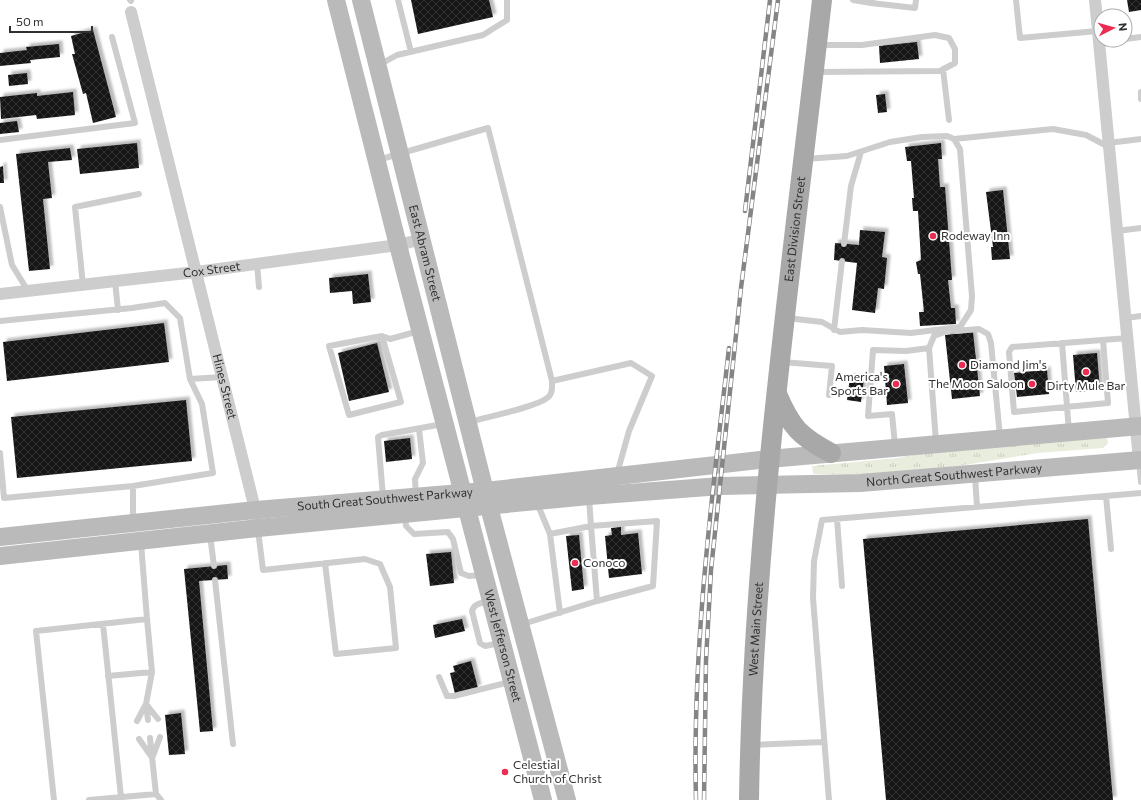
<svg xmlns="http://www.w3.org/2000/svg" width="1141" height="800" font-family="Commissioner,sans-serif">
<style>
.grass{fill:url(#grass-tufts)}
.building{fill:url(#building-cross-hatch);filter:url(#shadow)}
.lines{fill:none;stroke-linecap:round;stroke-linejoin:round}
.service{stroke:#cdcdcd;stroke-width:6}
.minor{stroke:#cdcdcd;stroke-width:12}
.secondary{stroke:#bababa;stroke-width:18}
.primary{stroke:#a8a8a8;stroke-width:20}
.rail-casing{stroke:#858585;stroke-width:4.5}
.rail{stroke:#fff;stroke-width:3;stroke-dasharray:9;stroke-linecap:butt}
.poi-dot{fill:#eb2d53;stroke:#fff;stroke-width:1.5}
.labels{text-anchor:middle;stroke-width:4;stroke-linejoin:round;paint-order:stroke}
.street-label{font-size:12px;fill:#303030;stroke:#fff}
.poi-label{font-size:12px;fill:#303030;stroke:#fff;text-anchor:start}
</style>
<defs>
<pattern id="grass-tufts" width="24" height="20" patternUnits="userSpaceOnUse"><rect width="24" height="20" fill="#e8eddd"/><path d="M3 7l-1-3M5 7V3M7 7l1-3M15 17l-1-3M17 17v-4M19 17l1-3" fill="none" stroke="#c7ccbe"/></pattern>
<pattern id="building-cross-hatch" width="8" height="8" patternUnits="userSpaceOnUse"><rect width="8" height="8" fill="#171717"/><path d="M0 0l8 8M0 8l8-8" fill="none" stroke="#303030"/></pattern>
<filter id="shadow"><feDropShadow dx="3.5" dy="-3.5" stdDeviation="1" flood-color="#0004"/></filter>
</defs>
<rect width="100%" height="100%" fill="#fff"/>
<!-- grass -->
<path class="grass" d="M 1107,437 L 1108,443 L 1103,448 L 1038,453 L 958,466 L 876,474 L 813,474 L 812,466 L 898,458 L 965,445 Z"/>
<!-- building -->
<path class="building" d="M 411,0 L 489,0 L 493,17 L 418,34 Z
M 1127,0 L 1141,0 L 1141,10 L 1129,12 Z
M 93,30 L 116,117 L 93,123 L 86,93 L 83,94 L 72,54 L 75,54 L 71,36 Z
M 917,42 L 919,59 L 880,63 L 879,46 Z
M 59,44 L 60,57 L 30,60 L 31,63 L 0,66 L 0,53 L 27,50 L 26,47 Z
M 27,73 L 28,84 L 9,86 L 8,75 Z
M 73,92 L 75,115 L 37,119 L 36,115 L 1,119 L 0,97 L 37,93 L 37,96 Z
M 885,94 L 887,112 L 878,113 L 876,95 Z
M 17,121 L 19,132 L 0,134 L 0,123 Z
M 137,143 L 139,168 L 80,174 L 77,149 Z
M 941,143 L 942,159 L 938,159 L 940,187 L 945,187 L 952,280 L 948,280 L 951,308 L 955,308 L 956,324 L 920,326 L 919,312 L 924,312 L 920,274 L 918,274 L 916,262 L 921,260 L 918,211 L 913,211 L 912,198 L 914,198 L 911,161 L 907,161 L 905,147 Z
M 70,148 L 72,160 L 48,162 L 52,198 L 43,199 L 50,269 L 29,271 L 16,154 Z
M 3,166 L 4,183 L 0,183 L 0,167 Z
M 1003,190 L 1010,259 L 992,260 L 991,247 L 993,247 L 986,192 Z
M 860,230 L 885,232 L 882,257 L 887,258 L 884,289 L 878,288 L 875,313 L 852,310 L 857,263 L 834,260 L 835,243 L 859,245 Z
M 368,274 L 371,302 L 353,304 L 352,291 L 330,293 L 329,278 Z
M 164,323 L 169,362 L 7,381 L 3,342 Z
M 973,332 L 980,396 L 952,399 L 945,335 Z
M 377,343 L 389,392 L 349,401 L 338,353 Z
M 1097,353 L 1100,390 L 1076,392 L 1073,355 Z
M 904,364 L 908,403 L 887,405 L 884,366 Z
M 1047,370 L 1049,394 L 1017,397 L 1014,373 Z
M 850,377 L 864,379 L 861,402 L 847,400 Z
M 186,400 L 192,461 L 17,478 L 11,417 Z
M 410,438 L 412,459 L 386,462 L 384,441 Z
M 1088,519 L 1113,800 L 886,800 L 863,539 Z
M 621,527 L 621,535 L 638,533 L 642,574 L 609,578 L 605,536 L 612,535 L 611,528 Z
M 579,535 L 584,589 L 572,591 L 566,536 Z
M 451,552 L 454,583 L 430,586 L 426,554 Z
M 227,565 L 228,579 L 199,581 L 213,731 L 200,732 L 184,569 Z
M 462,619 L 465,631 L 435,638 L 433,625 Z
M 471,661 L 478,688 L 455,694 L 450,673 L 455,672 L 453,666 Z
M 181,713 L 185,754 L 169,755 L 165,715 Z"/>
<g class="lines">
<!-- service -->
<path class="service" d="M 130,0 L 131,1
M 398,0 L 411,52
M 853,0 L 871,3 L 872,0
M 1016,0 L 1020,38 L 1097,31
M 871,3 L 915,8 L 916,0
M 1125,39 L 1141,37
M 1099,42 L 1114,40
M 379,65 L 397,55 L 483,35 L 507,20 L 507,0
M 943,69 L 949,120
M 816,72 L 940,71 L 955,63 L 955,49 L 949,38 L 935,35 L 862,45 L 820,45
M 1141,92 L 1141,99
M 954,139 L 1053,129 L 1086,135 L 1109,147
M 0,140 L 135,123 L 112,37
M 1108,143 L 1141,139
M 378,160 L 488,128 L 552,381 L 631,363 L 652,376 L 629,431 L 617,474
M 0,207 L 12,265 L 28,291
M 1117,231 L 1141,228
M 844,244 L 851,186 L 861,152
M 257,264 L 259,287
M 115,281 L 118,310
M 83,285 L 75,207 L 139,194
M 787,318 L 822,322 L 840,332 L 862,330 L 911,333 L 960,327 L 971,310 L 972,296 L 960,149 L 954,139 L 947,136 L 922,137 L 890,142 L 847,156 L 805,159
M 1126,318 L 1141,316
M 0,321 L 132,308 L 165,303 L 180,318 L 190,379 L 202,404 L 213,473 L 133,486
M 834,330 L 842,261
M 956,331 L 979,329 L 988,334 L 991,343 L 1000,437
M 382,336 L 401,402 L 349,415 L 329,346 L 382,336 L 390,339 L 419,331
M 1103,340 L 1108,403 L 1014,412 L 1009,352 L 1012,347 L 1128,338
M 1062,343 L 1069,432
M 782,362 L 832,366 L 829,395
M 190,379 L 222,377
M 470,422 C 487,417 536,407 547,398 C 553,394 552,387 552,381
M 936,442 L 929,348 L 934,336 L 947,331
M 895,445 L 892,414 L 868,416 L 873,350 L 906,351 L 929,348
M 0,453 L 4,498 L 133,486 L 133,521
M 1139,461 L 1141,482
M 975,476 L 977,507
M 416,496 L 415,479 L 423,463 L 419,429
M 1106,496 L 1111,549
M 383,497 L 378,437 L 382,435 L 443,424
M 589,498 L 591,526 L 657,521 L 653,586 L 597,601
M 405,515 L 406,526 L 414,534 L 448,532 L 453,539 L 461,573 L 469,576 L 483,575
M 837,519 L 842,586
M 258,530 L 263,570 L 365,559 L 380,564 L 390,587 L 396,648 L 336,654 L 325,563
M 550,534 L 560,613
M 210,535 L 214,566
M 215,580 L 233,744
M 489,601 C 482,603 474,603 472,611 L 480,643 L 485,646 L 500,643
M 147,619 L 152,672 L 146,704 L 148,720
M 103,624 L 121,797
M 523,624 L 597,601 L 591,526 L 550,534 L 537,503
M 108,676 L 152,672
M 439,677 L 447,696 L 454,696 L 510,682
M 146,704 L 158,719
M 137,721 L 146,704
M 150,738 L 156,794 L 161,800
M 139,739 L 151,756
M 753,745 L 824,742
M 153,756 L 160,737
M 54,800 L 36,631 L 147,619 L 141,543
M 89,800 L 156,794
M 829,800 L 813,598 L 814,561 L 822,520 L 1141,493"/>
<!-- minor -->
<g class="minor">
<path d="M 1095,0 L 1139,460"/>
<path id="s1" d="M 131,12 L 257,517"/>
<path id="s2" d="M 0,294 L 196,272 L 398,245 L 423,239"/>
</g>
<!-- secondary -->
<g class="secondary">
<path id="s3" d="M 336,0 L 398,245 L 543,800"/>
<path id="s4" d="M 361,0 L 489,507 L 567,800"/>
<path id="s5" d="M 0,537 L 256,510 L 485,491 L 769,459 L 1141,426"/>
<path id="s6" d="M 0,556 L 258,528 L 589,496 L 721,486 L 860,483 L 1141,460"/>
</g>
<!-- primary -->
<g class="primary">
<path d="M 777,394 C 791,427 799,436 831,453"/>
<path id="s7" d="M 749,800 C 753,532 792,266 822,0"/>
</g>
<!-- rail casing -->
<g class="rail-casing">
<path id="rail" d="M 745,211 L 770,0
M 696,800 C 692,649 712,497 729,348
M 704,800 L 706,660 L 711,570 L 741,288 L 778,0"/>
</g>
<!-- rail -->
<use href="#rail" class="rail"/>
</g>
<!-- markers -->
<g class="poi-dot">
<circle cx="933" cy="236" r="4"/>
<circle cx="962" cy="365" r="4"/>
<circle cx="1086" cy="372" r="4"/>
<circle cx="896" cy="384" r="4"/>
<circle cx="1032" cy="384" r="4"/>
<circle cx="575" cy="563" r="4"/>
<circle cx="505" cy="772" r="4"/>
</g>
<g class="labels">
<!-- street labels -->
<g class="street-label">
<text dy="4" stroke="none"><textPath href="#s7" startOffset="573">East Division Street</textPath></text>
<text dy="4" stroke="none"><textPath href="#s4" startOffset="261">East Abram Street</textPath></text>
<text dy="4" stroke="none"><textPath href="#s2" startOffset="213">Cox Street</textPath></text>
<text dy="4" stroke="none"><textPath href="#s1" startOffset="386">Hines Street</textPath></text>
<text dy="4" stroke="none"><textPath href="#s6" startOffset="958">North Great Southwest Parkway</textPath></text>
<text dy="4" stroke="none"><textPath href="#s5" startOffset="387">South Great Southwest Parkway</textPath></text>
<text dy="4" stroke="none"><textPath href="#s7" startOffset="171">West Main Street</textPath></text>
<text dy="4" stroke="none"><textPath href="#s3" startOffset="667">West Jefferson Street</textPath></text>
</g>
<!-- poi labels -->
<g class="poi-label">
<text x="941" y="240">Rodeway Inn</text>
<text x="970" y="369">Diamond Jim's</text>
<text x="888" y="381" text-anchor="end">America's<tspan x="888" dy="14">Sports Bar</tspan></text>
<text x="1024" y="388" text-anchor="end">The Moon Saloon</text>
<text x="1086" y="390" text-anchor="middle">Dirty Mule Bar</text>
<text x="583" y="567">Conoco</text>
<text x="513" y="769">Celestial<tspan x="513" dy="14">Church of Christ</tspan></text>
</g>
</g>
<!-- north arrow -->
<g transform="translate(1113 28) rotate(84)"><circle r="19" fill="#ffffff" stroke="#acacac"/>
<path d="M0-3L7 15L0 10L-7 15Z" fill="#eb2d53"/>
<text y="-6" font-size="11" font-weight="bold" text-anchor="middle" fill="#303030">N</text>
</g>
<!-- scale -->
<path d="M10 26v6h82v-6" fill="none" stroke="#303030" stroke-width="2"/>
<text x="16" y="26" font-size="12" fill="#303030" stroke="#ffffff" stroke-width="3" paint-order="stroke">50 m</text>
</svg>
